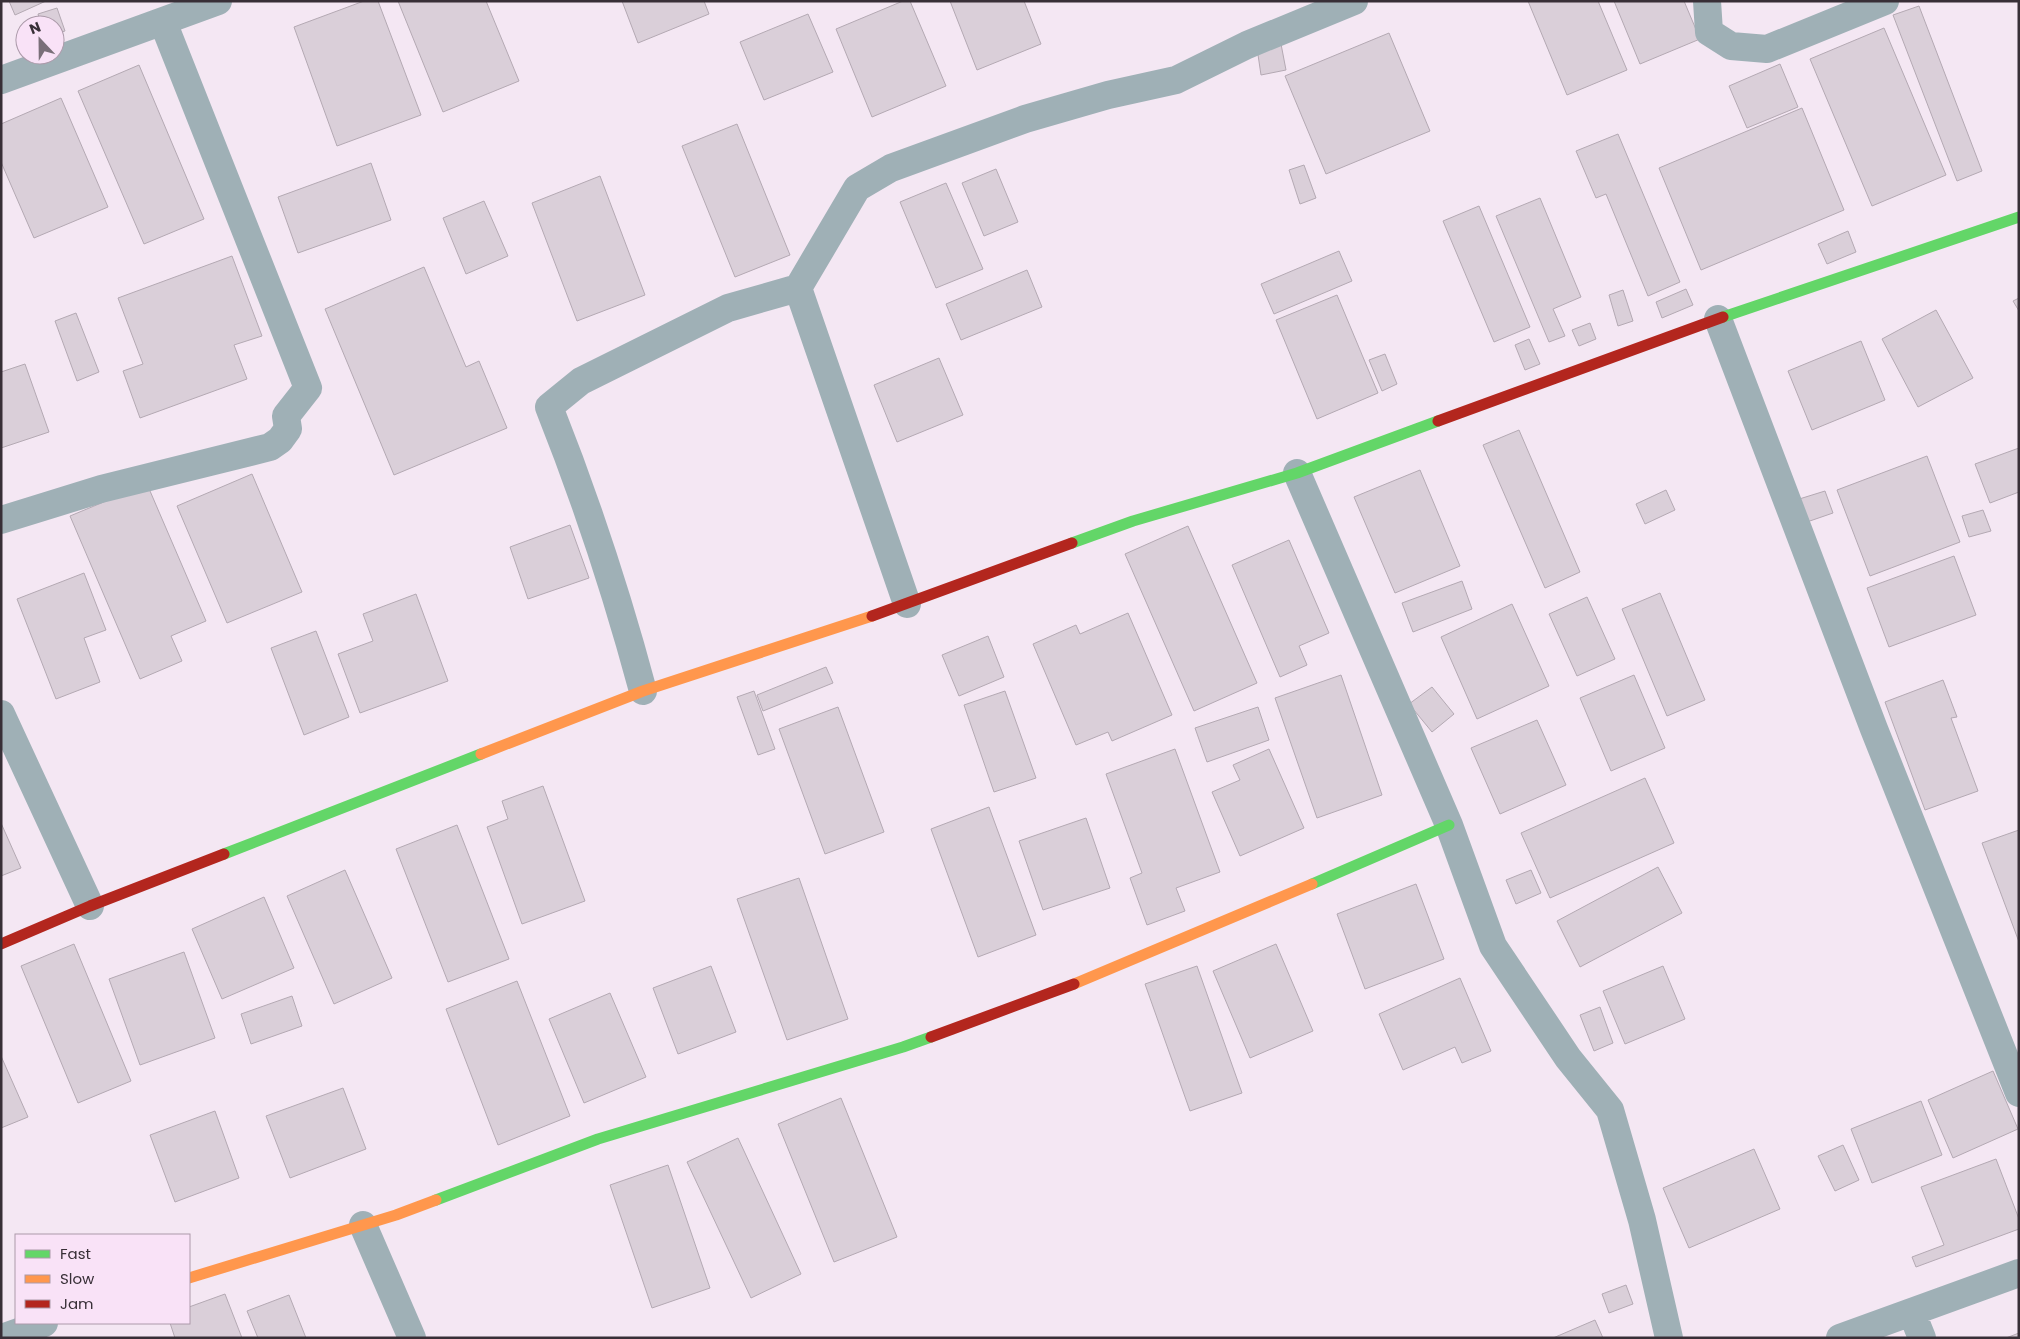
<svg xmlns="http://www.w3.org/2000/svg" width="2020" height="1339" font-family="Poppins,sans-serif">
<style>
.building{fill:#dacfd9;stroke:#b4a9b3}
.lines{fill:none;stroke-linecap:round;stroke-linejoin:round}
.street{stroke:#9fb0b6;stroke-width:28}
.fast{stroke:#63d668;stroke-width:11}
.slow{stroke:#ff974d;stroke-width:11}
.jam{stroke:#b3261e;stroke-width:11}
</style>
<rect width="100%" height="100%" fill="#f4e7f3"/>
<!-- building -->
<path class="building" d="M 9,1 L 46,1 L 15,15 Z
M 364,1 L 378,1 L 421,115 L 337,146 L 294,27 Z
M 398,1 L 486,1 L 519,81 L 443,112 Z
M 622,1 L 704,1 L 709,14 L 638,43 Z
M 903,1 L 910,1 L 946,86 L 872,117 L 836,29 Z
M 950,1 L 1024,1 L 1041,44 L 977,70 Z
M 1528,1 L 1598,1 L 1627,70 L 1567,95 Z
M 1614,1 L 1684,1 L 1700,39 L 1640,64 Z
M 1919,6 L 1982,171 L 1957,181 L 1893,15 Z
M 57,8 L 65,31 L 55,34 L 55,25 L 41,25 L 38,14 Z
M 808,14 L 833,72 L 764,100 L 740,42 Z
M 1884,28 L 1946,175 L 1872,206 L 1810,59 Z
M 1389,33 L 1430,131 L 1326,174 L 1285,76 Z
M 1281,44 L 1286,70 L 1261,75 L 1257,48 Z
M 1780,64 L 1798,107 L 1747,128 L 1729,86 Z
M 139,65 L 204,219 L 144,244 L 78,91 Z
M 61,98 L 108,207 L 34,238 L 1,162 L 1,124 Z
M 1802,108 L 1844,210 L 1701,270 L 1659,168 Z
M 737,124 L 790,255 L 735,277 L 682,146 Z
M 1618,134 L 1680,282 L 1648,296 L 1606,194 L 1596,198 L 1576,151 Z
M 371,163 L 391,220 L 298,253 L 278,197 Z
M 1304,165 L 1316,198 L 1300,204 L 1289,170 Z
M 996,169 L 1018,222 L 984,236 L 962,183 Z
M 600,176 L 645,295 L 577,321 L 532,203 Z
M 946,183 L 983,269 L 936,288 L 900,202 Z
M 1540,198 L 1581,297 L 1553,309 L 1565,336 L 1549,342 L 1496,216 Z
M 484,201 L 508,256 L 466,274 L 443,218 Z
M 1479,206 L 1530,327 L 1494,342 L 1443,221 Z
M 1848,231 L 1856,252 L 1827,264 L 1818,244 Z
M 1339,251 L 1352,281 L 1274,314 L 1261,284 Z
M 232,256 L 262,336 L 234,345 L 247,379 L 140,418 L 123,371 L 143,364 L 118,298 Z
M 424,267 L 466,367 L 479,361 L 507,428 L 394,475 L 325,309 Z
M 1027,270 L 1042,307 L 961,340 L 946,304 Z
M 1686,289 L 1693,305 L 1662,318 L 1656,302 Z
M 1623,290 L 1633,321 L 1618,326 L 1609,295 Z
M 1337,295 L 1378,393 L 1317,419 L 1276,320 Z
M 2019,298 L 2019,311 L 2013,301 Z
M 1936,310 L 1973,378 L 1918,407 L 1882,339 Z
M 76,313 L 99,372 L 77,381 L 55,321 Z
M 1590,323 L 1596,339 L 1579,346 L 1572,330 Z
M 1529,339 L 1540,364 L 1525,370 L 1515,345 Z
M 1861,341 L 1885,400 L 1812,430 L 1788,371 Z
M 1385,354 L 1397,384 L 1382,391 L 1369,360 Z
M 939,358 L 963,415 L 897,442 L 874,385 Z
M 25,364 L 49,432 L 1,448 L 1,372 Z
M 1519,430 L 1580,572 L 1545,588 L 1483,445 Z
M 2019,448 L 2019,492 L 1990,503 L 1975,464 Z
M 1927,456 L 1960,542 L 1870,576 L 1837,490 Z
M 1420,470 L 1460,566 L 1395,593 L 1354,497 Z
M 252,474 L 302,592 L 227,623 L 177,506 Z
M 147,484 L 206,621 L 171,636 L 182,661 L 140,679 L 70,516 Z
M 1666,490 L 1675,510 L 1645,524 L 1636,504 Z
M 1825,491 L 1833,513 L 1804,523 L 1796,500 Z
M 1983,510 L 1991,531 L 1969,537 L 1962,516 Z
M 570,525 L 589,578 L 528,599 L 510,547 Z
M 1188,526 L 1257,683 L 1194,711 L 1125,554 Z
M 1289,540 L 1329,633 L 1299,646 L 1307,665 L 1280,677 L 1232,565 Z
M 1954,556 L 1976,615 L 1889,647 L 1867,588 Z
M 84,573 L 106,630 L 84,638 L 100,682 L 56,699 L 17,599 Z
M 1462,581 L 1472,609 L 1413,632 L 1402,603 Z
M 1660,593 L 1705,700 L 1667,716 L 1622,609 Z
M 416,594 L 448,681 L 360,713 L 338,654 L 373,641 L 363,614 Z
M 1587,597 L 1615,659 L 1577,676 L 1549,614 Z
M 1512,604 L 1549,686 L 1477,719 L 1441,637 Z
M 1128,613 L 1172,715 L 1112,741 L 1108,732 L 1076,745 L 1033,644 L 1076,625 L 1080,634 Z
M 316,631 L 349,717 L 304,735 L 271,648 Z
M 988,636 L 1004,677 L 959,696 L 942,655 Z
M 826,667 L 833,683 L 763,711 L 757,695 Z
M 1341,675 L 1382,795 L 1317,818 L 1275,698 Z
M 1634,675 L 1665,748 L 1611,771 L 1580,698 Z
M 1943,680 L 1957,717 L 1951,718 L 1978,791 L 1925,810 L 1885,702 Z
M 1432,687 L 1454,714 L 1432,732 L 1409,704 Z
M 754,691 L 775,749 L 758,755 L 737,697 Z
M 1005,691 L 1036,778 L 994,792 L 964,705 Z
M 838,707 L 884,832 L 825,854 L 779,729 Z
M 1258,707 L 1269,740 L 1207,762 L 1195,728 Z
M 1537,720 L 1566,785 L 1500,814 L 1471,748 Z
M 1175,749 L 1220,872 L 1176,888 L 1185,911 L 1147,925 L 1130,878 L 1142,873 L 1106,774 Z
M 1269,749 L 1304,828 L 1240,856 L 1212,792 L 1240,780 L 1233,765 Z
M 1645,778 L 1674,843 L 1550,898 L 1521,833 Z
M 543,786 L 585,901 L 522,924 L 487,827 L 508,819 L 502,801 Z
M 989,807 L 1036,935 L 978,957 L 931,829 Z
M 1086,818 L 1110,888 L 1043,910 L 1019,841 Z
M 1,823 L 21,868 L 1,876 Z
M 457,825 L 509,959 L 448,982 L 396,849 Z
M 2019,830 L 2019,942 L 1982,843 Z
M 1658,867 L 1682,913 L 1580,967 L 1557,921 Z
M 345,870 L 392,978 L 334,1004 L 287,896 Z
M 1531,870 L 1541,893 L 1516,904 L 1506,880 Z
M 799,878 L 848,1019 L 787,1040 L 737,899 Z
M 1416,884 L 1444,959 L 1365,989 L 1337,914 Z
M 264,897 L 294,968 L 222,999 L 192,929 Z
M 74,944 L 131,1081 L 78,1103 L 21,966 Z
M 1276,944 L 1313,1031 L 1250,1058 L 1213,971 Z
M 184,952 L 215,1038 L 140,1065 L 109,979 Z
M 711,966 L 736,1032 L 678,1054 L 653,988 Z
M 1197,966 L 1242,1093 L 1190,1111 L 1145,984 Z
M 1663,966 L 1685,1019 L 1625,1044 L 1603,991 Z
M 1460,978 L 1491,1051 L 1462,1063 L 1455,1047 L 1403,1070 L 1379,1014 Z
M 517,981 L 570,1116 L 498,1145 L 446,1009 Z
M 610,993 L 646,1077 L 584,1103 L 549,1019 Z
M 292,996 L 302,1026 L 251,1044 L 241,1014 Z
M 1600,1007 L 1613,1043 L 1594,1051 L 1580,1015 Z
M 1,1056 L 28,1117 L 1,1128 Z
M 1993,1071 L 2018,1129 L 1953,1158 L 1928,1100 Z
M 343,1088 L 366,1149 L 290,1178 L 266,1116 Z
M 841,1098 L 897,1237 L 834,1262 L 778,1124 Z
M 1921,1101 L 1942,1155 L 1872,1183 L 1851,1129 Z
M 215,1111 L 239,1178 L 175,1202 L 150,1135 Z
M 738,1138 L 801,1274 L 751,1298 L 687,1162 Z
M 1843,1145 L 1859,1180 L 1835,1191 L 1818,1156 Z
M 1754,1149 L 1780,1209 L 1689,1248 L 1663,1188 Z
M 1996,1159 L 2019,1219 L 2019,1229 L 1916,1267 L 1912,1257 L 1944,1245 L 1921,1187 Z
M 668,1165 L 710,1288 L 652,1308 L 610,1185 Z
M 1626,1285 L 1633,1304 L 1609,1313 L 1602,1294 Z
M 225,1294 L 242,1338 L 175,1338 L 170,1323 L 189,1323 L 189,1307 Z
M 289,1295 L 306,1338 L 258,1338 L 247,1311 Z
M 1595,1320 L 1603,1338 L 1553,1338 Z
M 2019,1333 L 2019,1338 L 2006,1338 Z"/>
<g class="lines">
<!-- street -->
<path class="street" d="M 1707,1 L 1709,32 L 1731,46 L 1767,49 L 1885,1
M 1,80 L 218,1
M 798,288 L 907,604
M 1718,319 L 1874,729 L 2019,1093
M 1297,473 L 1449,825 L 1493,946 L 1568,1058 L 1610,1110 L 1642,1220 L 1669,1338
M 1,520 L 101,489 L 270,447 L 280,440 L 288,429 L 286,416 L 308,388 L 163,22
M 643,691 C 617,594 586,500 549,407 L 581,381 L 728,308 L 798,288 L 857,188 L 891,168 L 1025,119 L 1108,95 L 1176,80 L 1247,45 L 1354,1
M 1,714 L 90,906
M 363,1225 L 412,1338
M 1912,1313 L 1922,1338
M 2,1338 L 44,1323
M 1840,1338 L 2019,1273"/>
<!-- fast -->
<path class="fast" d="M 1723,317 L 2019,217
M 1072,543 L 1133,521 L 1297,473 L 1438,421
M 224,854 L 481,754
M 1312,884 L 1449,825
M 436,1200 L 598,1139 L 903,1047 L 931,1037"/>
<!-- slow -->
<path class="slow" d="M 481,754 L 643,691 L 872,616
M 1074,984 L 1312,884
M 189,1278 L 396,1215 L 436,1200"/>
<!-- jam -->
<path class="jam" d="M 1438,421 L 1723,317
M 872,616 L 1072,543
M 1,944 L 90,906 L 224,854
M 931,1037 L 1074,984"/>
</g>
<!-- border -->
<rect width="2020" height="1339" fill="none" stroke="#382f37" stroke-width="5"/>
<!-- legend -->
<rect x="15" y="1234" width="175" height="90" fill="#f9e2f7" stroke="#ac9aaa"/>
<rect x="25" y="1250" width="25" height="8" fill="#63d668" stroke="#ac9aaa"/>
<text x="60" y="1259" font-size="15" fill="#382f37">Fast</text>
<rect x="25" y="1275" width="25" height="8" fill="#ff974d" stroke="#ac9aaa"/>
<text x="60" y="1284" font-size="15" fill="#382f37">Slow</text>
<rect x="25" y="1300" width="25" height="8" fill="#b3261e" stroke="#ac9aaa"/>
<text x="60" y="1309" font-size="15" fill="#382f37">Jam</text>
<!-- north arrow -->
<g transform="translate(40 40) rotate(338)"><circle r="24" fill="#f9e2f7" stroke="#ac9aaa"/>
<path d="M0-4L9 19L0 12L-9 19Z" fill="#7a6f79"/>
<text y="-8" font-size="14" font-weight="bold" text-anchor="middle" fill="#382f37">N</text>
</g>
</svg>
